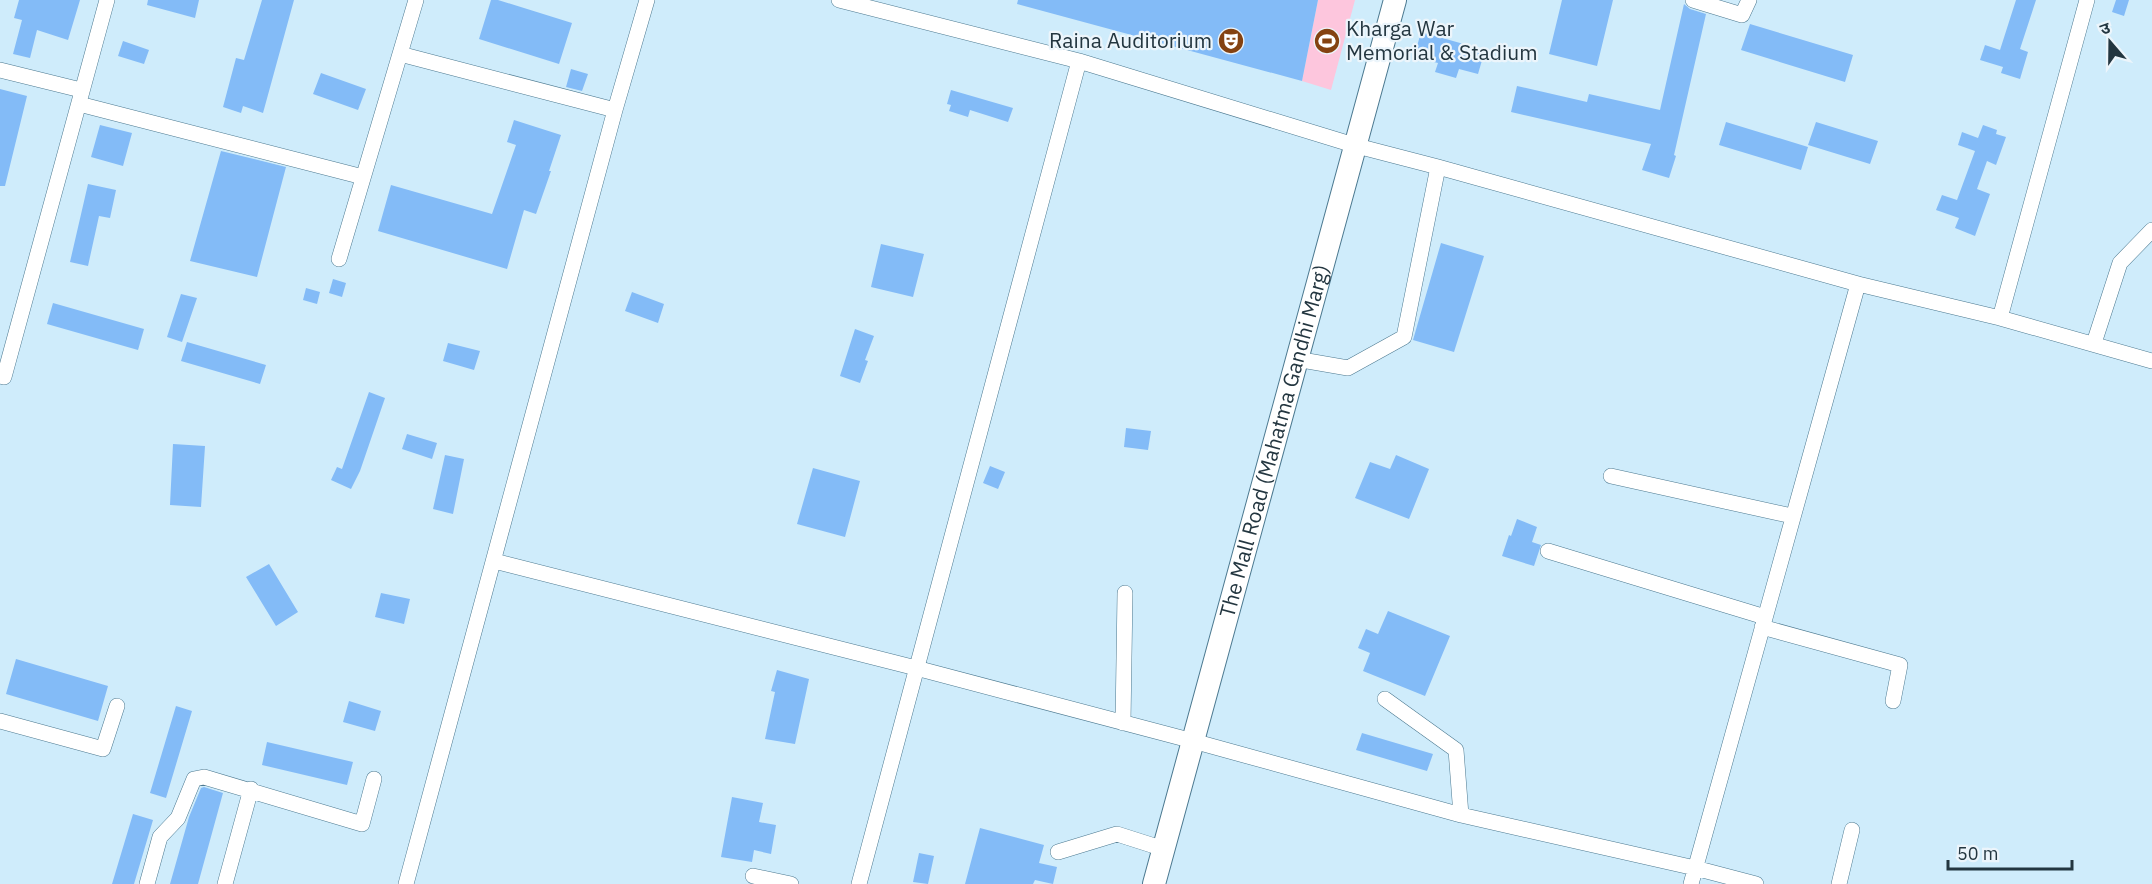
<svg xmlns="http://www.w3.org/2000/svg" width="2152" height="884" font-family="'IBM Plex Sans','Noto Sans Devanagari',sans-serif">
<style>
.green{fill:#fdc6dd}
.building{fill:#83bbf7}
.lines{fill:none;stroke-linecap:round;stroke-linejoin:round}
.street-casing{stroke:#4c7990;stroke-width:16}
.secondary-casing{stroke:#4c7990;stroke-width:24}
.street{stroke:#fff;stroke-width:15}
.secondary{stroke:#fff;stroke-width:22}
.labels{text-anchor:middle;stroke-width:4.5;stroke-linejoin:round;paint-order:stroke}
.poi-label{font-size:21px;fill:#233640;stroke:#ecf5fb;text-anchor:start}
.street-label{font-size:21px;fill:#233640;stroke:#ecf5fb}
</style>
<rect width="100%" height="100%" fill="#cfecfb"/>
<!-- green -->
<path class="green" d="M 1318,0 L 1355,0 L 1331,90 L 1302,81 Z"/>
<!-- building -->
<path class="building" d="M 19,0 L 80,0 L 68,40 L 37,30 L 30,58 L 13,54 L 22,20 L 14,18 Z
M 148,0 L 199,0 L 195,18 L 147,5 Z
M 262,0 L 294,0 L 263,113 L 243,106 L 241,113 L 223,107 L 236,58 L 244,60 Z
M 491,0 L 498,0 L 572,23 L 559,64 L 479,39 Z
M 1018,0 L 1318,0 L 1302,81 L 1017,4 Z
M 1562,0 L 1613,0 L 1597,66 L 1549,54 Z
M 2016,0 L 2036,0 L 2020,49 L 2028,52 L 2020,79 L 2001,73 L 2003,67 L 1980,60 L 1985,45 L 2000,50 Z
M 2116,0 L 2129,0 L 2124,16 L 2112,12 Z
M 1684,4 L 1690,9 L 1706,14 L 1674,155 L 1676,156 L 1669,178 L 1642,170 L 1651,144 L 1511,112 L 1517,86 L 1587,102 L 1589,94 L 1660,110 Z
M 1750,24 L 1853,55 L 1845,82 L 1741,50 Z
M 1421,32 L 1485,50 L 1478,74 L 1459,69 L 1456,78 L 1435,72 L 1438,63 L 1414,57 Z
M 123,41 L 149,50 L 144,64 L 118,56 Z
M 571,69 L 588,74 L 582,91 L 566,87 Z
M 321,73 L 366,89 L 358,110 L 313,94 Z
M 0,89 L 27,96 L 5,186 L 0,186 Z
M 951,90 L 1013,108 L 1008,122 L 970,110 L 968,117 L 949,111 L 951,105 L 947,104 Z
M 514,120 L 561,135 L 549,171 L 551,171 L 536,214 L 524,210 L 507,269 L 378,231 L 391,185 L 492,214 L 516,145 L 507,142 Z
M 1726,122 L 1808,147 L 1801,170 L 1719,145 Z
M 1816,122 L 1878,141 L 1870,164 L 1808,145 Z
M 100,125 L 132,133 L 123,166 L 91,157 Z
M 1983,125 L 1997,130 L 1996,134 L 2006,137 L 1996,165 L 1987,161 L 1977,189 L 1990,194 L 1975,236 L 1955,228 L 1959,218 L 1936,210 L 1942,195 L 1957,200 L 1975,151 L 1958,145 L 1962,132 L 1978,138 Z
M 221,151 L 286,167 L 257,277 L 190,261 Z
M 88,184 L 116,190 L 110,218 L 99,216 L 88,266 L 70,262 Z
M 1441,243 L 1484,256 L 1454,352 L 1413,340 Z
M 881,244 L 924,254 L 913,297 L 871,287 Z
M 333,279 L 346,283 L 342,297 L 329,293 Z
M 306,288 L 320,292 L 317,304 L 303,300 Z
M 632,292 L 664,304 L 658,323 L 625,311 Z
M 181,294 L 197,298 L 182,342 L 167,337 Z
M 53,303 L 144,329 L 138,350 L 47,324 Z
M 855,329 L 874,336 L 865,360 L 868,361 L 860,383 L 840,376 Z
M 187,342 L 266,365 L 260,384 L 181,361 Z
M 448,343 L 480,351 L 474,370 L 443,361 Z
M 369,392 L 385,398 L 360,471 L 351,489 L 331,480 L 337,467 L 342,469 Z
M 1126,428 L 1151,431 L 1148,450 L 1124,447 Z
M 407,434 L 437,443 L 432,459 L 402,449 Z
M 173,444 L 205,446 L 201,507 L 170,505 Z
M 445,455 L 464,459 L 453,514 L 433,509 Z
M 1396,455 L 1429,469 L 1409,519 L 1355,498 L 1370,462 L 1390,469 Z
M 990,466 L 1005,472 L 998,489 L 983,483 Z
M 813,468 L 860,481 L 845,537 L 797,524 Z
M 1517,519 L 1537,527 L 1532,542 L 1541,545 L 1534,566 L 1502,556 L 1509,535 L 1511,536 Z
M 269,564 L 298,612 L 276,626 L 246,577 Z
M 381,593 L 410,599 L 404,624 L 375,617 Z
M 1388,611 L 1450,636 L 1425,696 L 1363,671 L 1370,653 L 1358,648 L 1366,629 L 1378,634 Z
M 16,659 L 108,686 L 98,721 L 6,694 Z
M 777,670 L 809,679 L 795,744 L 765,739 L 775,692 L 771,691 Z
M 349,701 L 381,711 L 375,731 L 343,722 Z
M 176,706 L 192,711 L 166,798 L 150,793 Z
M 1362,733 L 1433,754 L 1427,771 L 1356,750 Z
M 267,742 L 353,762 L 347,785 L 262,765 Z
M 204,787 L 223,793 L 198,884 L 170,884 L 189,817 L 201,788 Z
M 732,797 L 763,803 L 759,822 L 776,825 L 771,854 L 754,850 L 752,862 L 721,857 Z
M 133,814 L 153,820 L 134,884 L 112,884 Z
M 980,828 L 1044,845 L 1039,863 L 1057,867 L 1053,884 L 1035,880 L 1033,884 L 965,884 Z
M 919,853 L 934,856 L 928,884 L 913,882 Z"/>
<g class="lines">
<!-- street casing -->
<g class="street-casing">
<path id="street" d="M 839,0 L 1079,61 L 1357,146 L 1438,167 L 1858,284 L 2000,318 L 2152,361
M 1693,0 L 1742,15 L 1749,0
M 400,54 L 615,110
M 0,70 L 81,90
M 79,104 L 363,177
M 339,259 L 416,0
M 2000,318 L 2087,0
M 2094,343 L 2120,263 L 2152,230
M 1296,359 L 1348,368 L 1404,337 L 1438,167
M 0,376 L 4,377 L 107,0
M 1611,476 L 1792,516
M 1548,551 L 1765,617
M 494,561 L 916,668 L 1193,741 L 1461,815 L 1695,868 L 1756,884
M 1762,627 L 1900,665 L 1893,701
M 1385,699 L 1456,750 L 1461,815
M 0,721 L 103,749 L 117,706
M 1123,723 L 1125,593
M 1058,852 L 1117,834 L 1164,849
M 753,876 L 791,884
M 147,884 L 160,837 L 178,818 L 194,779 L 204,777 L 362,824 L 374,779
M 225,884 L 251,789
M 406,884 L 615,110 L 647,0
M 859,884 L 1079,61
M 1691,884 L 1858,284
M 1839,884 L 1852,830"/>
</g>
<!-- secondary casing -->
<g class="secondary-casing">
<g id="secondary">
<path id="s1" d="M 1154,884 L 1395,0"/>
</g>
</g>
<!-- street -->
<use href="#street" class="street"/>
<!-- secondary -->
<use href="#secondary" class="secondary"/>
</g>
<!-- icons -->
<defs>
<g id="theatre-disc" transform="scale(1.35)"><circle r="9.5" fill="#844211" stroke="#ecf5fb"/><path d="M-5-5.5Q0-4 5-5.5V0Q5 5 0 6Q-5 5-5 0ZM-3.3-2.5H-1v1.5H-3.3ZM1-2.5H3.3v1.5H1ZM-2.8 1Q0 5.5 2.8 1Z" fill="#fff"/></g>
<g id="stadium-disc" transform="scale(1.35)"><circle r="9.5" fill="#844211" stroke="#ecf5fb"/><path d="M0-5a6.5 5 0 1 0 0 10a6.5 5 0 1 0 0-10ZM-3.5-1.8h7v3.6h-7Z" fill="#fff"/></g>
</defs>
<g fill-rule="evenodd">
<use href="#theatre-disc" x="1231" y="41"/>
<use href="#stadium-disc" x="1327" y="41"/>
</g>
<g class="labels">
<!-- poi labels -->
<g class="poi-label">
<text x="1346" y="36">Kharga War<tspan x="1346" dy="24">Memorial &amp; Stadium</tspan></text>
<text x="1212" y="48" text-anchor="end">Raina Auditorium</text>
</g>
<!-- street labels -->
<g class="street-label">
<text dy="7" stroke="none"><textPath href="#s1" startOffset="459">The Mall Road (Mahatma Gandhi Marg)</textPath></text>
</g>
</g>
<!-- north arrow -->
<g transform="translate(2110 42) rotate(340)" stroke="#ecf5fb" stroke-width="4.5" paint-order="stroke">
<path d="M0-4.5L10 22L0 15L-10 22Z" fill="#233640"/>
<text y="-9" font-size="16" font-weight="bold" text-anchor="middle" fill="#233640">उ</text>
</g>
<!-- scale -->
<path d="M1948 860v9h124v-9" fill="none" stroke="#233640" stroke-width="3"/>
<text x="1957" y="860" font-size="18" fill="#233640" stroke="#ecf5fb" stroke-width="4.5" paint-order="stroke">50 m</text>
</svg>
